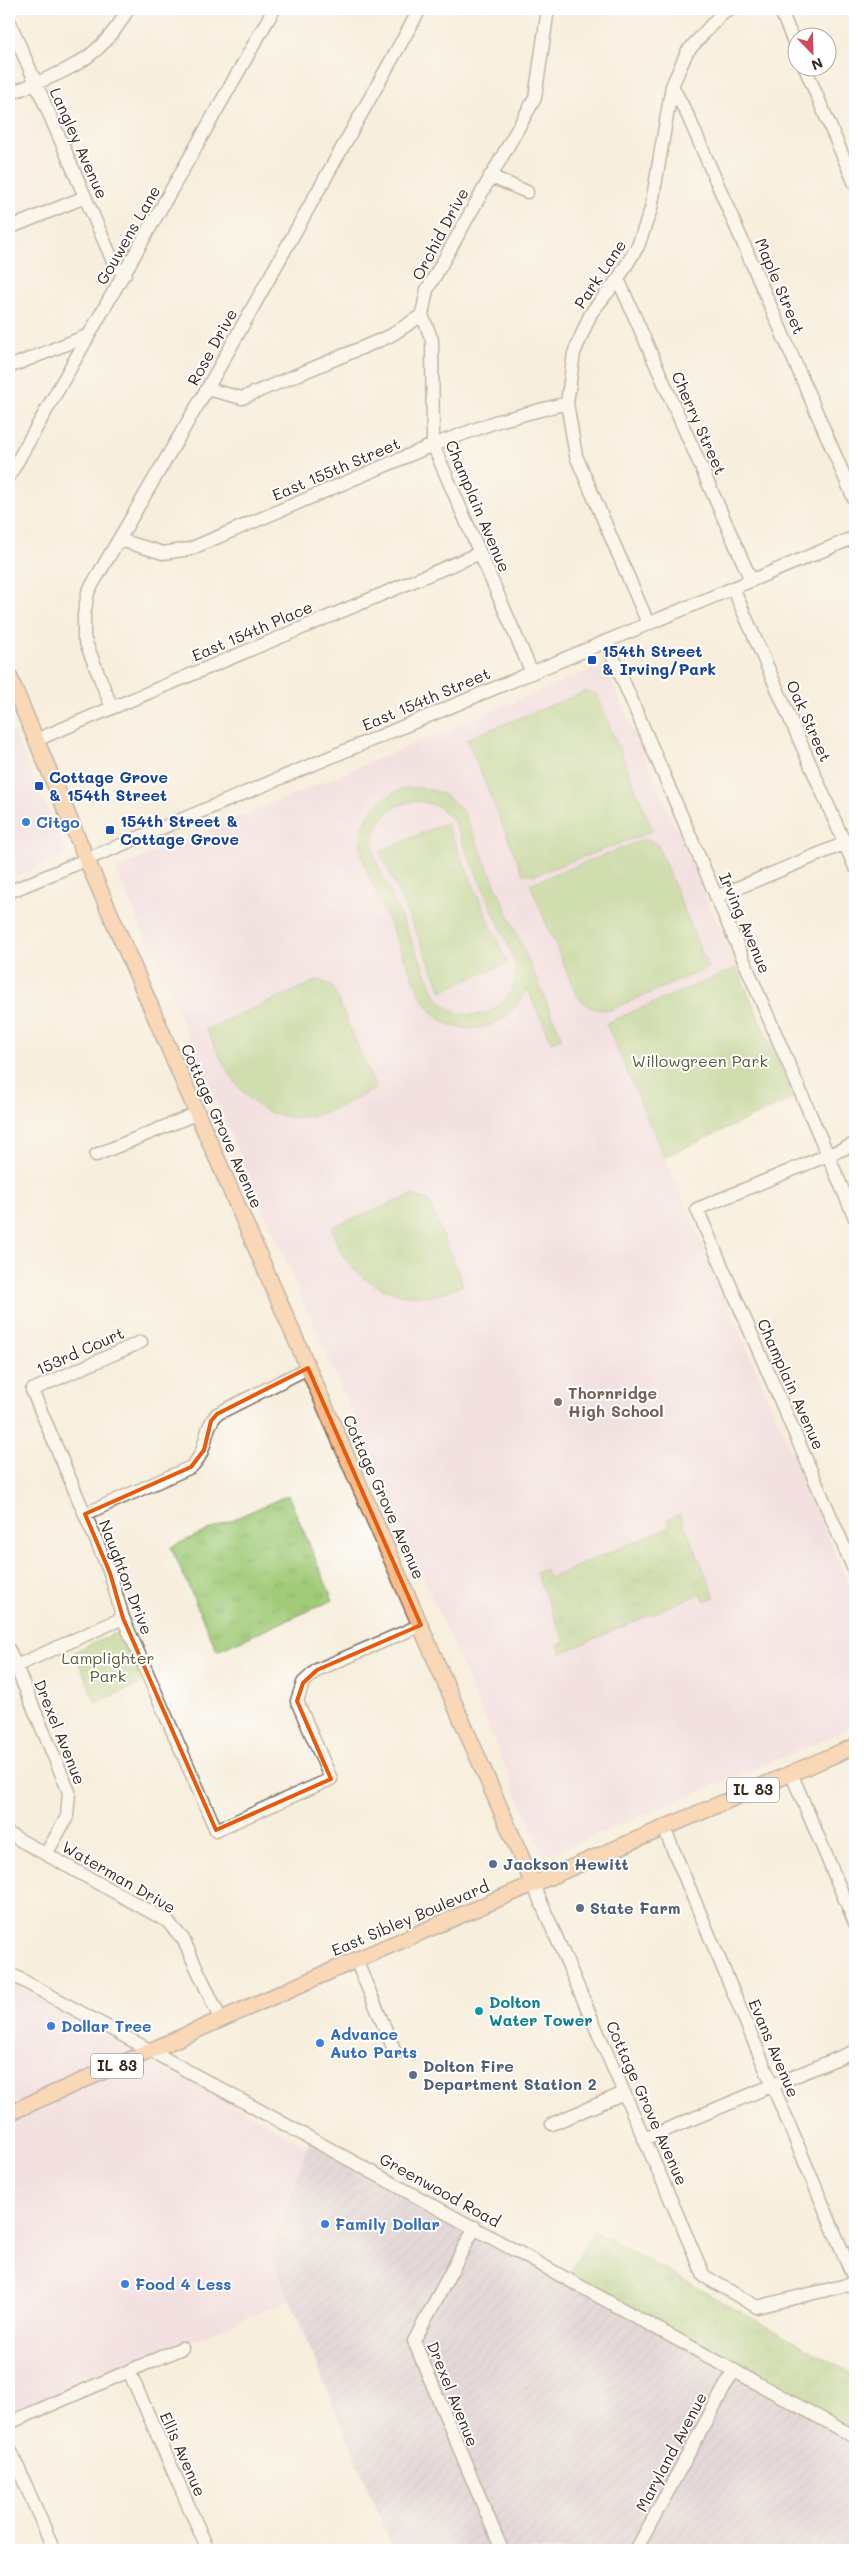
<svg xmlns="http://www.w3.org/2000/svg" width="864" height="2559" font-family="Mali,sans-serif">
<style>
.built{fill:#eed0e7}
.industrial{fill:url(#industrial-furrows)}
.grass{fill:url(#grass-tufts);stroke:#6e7a4b}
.green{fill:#a1cb78;stroke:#6e7a4b;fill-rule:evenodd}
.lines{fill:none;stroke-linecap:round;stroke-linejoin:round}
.minor-casing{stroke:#7d6f61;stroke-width:15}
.major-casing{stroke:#7d6f61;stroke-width:18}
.minor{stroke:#fff;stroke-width:12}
.major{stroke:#f9bc8a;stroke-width:15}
.marked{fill:none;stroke:#e8590c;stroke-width:4;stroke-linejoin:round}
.transit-dot{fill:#1a4fb4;stroke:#fff;stroke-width:2}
.shop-dot{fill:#3f7fe0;stroke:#fff;stroke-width:2}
.education-dot{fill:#8d6e63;stroke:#fff;stroke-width:2}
.service-dot{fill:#5c6f8a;stroke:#fff;stroke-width:2}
.culture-dot{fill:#0f9aa8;stroke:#fff;stroke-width:2}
.labels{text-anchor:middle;stroke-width:4;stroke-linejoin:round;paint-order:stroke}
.shield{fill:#fff;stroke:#766a62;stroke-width:1}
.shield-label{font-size:15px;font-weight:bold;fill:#3b2a1e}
.street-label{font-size:16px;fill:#3b2a1e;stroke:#fff}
.transit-label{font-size:16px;font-weight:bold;fill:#164399;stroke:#fff;text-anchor:start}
.shop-label{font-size:16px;font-weight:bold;fill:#366cbe;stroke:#fff;text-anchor:start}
.park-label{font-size:16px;fill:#5a5a39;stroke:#fff}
.education-label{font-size:16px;font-weight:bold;fill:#785e54;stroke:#fff;text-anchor:start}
.service-label{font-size:16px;font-weight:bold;fill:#4e5e75;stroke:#fff;text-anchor:start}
.culture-label{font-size:16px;font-weight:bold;fill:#0d838f;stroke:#fff;text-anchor:start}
</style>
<defs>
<pattern id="industrial-furrows" width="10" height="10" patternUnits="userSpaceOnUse" patternTransform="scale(1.25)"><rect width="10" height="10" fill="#ccbed3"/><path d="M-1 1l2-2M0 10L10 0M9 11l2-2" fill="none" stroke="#b0a3b5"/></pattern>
<pattern id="grass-tufts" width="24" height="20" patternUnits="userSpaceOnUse" patternTransform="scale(1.25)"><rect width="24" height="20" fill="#a1cb78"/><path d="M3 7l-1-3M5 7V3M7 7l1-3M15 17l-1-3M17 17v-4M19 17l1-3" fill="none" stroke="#8cae67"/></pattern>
</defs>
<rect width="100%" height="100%" fill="#fff"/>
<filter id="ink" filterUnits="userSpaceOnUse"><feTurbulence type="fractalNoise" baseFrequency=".02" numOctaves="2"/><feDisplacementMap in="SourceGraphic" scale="10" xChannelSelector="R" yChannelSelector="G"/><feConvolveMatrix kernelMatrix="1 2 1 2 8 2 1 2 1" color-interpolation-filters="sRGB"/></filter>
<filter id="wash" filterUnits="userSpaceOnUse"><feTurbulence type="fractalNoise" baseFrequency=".0096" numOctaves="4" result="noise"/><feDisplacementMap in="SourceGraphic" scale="20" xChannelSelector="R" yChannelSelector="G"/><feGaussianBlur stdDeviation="1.12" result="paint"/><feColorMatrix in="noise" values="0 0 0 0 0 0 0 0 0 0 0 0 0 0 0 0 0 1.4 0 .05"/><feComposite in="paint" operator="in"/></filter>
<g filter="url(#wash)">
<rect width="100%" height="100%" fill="#f7eedd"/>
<!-- built -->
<path class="built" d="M 604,664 L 737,968 L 607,1024 L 855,1599 L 855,1727 L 544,1856 L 116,869 Z
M 9,723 L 67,854 L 9,880 Z
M 9,1981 L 307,2146 L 272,2256 L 290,2299 L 9,2421 Z"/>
<!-- industrial -->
<path class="industrial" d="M 310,2137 L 855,2438 L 855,2550 L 393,2550 L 272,2256 Z"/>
<!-- grass -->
<path class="grass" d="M 288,1495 L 333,1600 L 217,1651 L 171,1547 Z
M 680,1514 L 715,1597 L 705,1601 L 701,1593 L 561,1653 L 558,1645 L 565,1642 L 536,1573 L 545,1569 L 550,1578 L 670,1527 L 667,1520 Z
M 594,2231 L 855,2375 L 855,2436 L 567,2278 Z"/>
<!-- green -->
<path class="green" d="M 587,691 L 597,695 L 653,831 L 537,874 L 523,874 L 467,739 Z
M 406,788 C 430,786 450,794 464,813 L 562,1038 L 551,1042 L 527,988 C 518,1006 505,1022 484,1027 C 467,1031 446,1027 434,1014 C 419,999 413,976 404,957 C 391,927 378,897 365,866 C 352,832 370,798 406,788 ZM 419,801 L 438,806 L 454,822 L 514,959 C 526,1007 466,1036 436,996 L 376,861 C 366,830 386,802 419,801 Z
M 446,823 L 507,963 L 442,991 L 380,851 Z
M 645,839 L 657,844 L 708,968 L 610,1010 C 592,1011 587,1007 576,994 L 530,884 Z
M 737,968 L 794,1098 L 664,1157 L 606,1023 Z
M 319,980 L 332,986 L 376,1089 C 357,1097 336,1110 316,1115 C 252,1129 230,1077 206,1029 Z
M 413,1195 L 428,1200 L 463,1285 C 454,1288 443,1294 434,1295 C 386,1301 342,1275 332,1227 Z
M 119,1632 L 142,1683 L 96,1703 L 74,1652 Z"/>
</g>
<g filter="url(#ink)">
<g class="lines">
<!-- minor casing -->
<g class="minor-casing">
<path id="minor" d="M 780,9 L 796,47
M 9,21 L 115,266 L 125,274
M 805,68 L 855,184
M 672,86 L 688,116 L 855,501
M 9,94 C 62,72 99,63 128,9
M 490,176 L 527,192
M 9,228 L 85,197
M 618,279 L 751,580
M 422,315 L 432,340 L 433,445 L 532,673
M 9,367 L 89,335
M 207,389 L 242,398 L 390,336 L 422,315 L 427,290 L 535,98 L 548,9
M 9,476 L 274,9
M 120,540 L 163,553 L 190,549 L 433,445 L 498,421 L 567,403
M 733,588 L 855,867
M 648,623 L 576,456 L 567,403 L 574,353 L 591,313 L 618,279 L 638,246 L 651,209 L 672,86 L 687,52 L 722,13 L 729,9
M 606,641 L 855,1218
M 112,708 L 84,638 L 84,615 L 88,592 L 207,389 L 420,9
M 36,740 L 480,553
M 9,892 L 855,537
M 716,897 L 855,839
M 855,1144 L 697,1209 L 855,1572
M 96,1155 L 198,1113
M 141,1342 L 32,1390 L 110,1573 L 123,1618 L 216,1830 L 331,1779 L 297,1701 L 303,1683 L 317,1670 L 421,1625
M 85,1514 L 191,1467 C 209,1451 202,1430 217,1414 L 308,1368
M 9,1650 L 69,1792 L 67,1817 L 46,1854
M 9,1669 L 123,1618
M 791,1773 L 855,1923
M 664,1828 L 855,2281
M 9,1834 L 167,1921 L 183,1939 L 221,2020
M 533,1884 L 704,2276 L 757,2307 L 855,2283
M 356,1960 L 396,2054
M 9,1973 L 855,2437
M 552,2124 L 624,2093
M 644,2139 L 855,2051
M 475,2227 L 414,2341 L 502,2550
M 129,2371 L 208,2550
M 9,2423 L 182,2348
M 9,2447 L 54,2550
M 636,2550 L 734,2370"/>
</g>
<!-- major casing -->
<g class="major-casing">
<path id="major" d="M 9,676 L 86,858 L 533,1884
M 9,2113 L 356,1960 L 855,1746"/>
</g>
<!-- minor -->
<use href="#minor" class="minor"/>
<!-- major -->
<use href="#major" class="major"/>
</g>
</g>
<!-- marked area -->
<path d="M0 0H864V2559H0ZM 308,1368 L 421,1625 L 317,1670 L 303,1683 L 297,1701 L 331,1779 L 216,1830 L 123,1618 L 110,1573 L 85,1514 L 191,1467 L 204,1450 L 211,1421 L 217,1414 Z" fill="#f7eedd" fill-opacity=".55" fill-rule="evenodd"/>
<path class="marked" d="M 308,1368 L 421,1625 L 317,1670 L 303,1683 L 297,1701 L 331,1779 L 216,1830 L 123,1618 L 110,1573 L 85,1514 L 191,1467 L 204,1450 L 211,1421 L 217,1414 Z"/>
<!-- markers -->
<g class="transit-dot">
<rect x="587" y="655" width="10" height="10" rx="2.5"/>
<rect x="34" y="781" width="10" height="10" rx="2.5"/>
<rect x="105" y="825" width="10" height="10" rx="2.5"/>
</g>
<g class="shop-dot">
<circle cx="26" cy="822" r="5"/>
<circle cx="51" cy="2026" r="5"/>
<circle cx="320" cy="2043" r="5"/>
<circle cx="325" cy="2224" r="5"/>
<circle cx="125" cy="2284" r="5"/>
</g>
<circle class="education-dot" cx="558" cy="1402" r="5"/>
<g class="service-dot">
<circle cx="493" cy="1864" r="5"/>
<circle cx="580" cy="1908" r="5"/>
<circle cx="413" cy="2075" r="5"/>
</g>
<circle class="culture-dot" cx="479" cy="2011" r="5"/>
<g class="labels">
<!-- shield labels -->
<g class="shield">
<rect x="727" y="1777.5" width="52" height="25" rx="4"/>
<rect x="91" y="2053.5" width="52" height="25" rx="4"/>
</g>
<g class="shield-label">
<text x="753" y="1795">IL 83</text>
<text x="117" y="2071">IL 83</text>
</g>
<!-- street labels -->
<g class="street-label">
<text transform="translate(79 143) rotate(66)" y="6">Langley Avenue</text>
<text transform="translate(440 234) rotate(-62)" y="6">Orchid Drive</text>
<text transform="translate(128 235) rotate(-60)" y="6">Gouwens Lane</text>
<text transform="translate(600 274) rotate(-56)" y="6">Park Lane</text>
<text transform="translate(780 286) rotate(67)" y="6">Maple Street</text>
<text transform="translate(212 347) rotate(-61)" y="6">Rose Drive</text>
<text transform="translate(699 423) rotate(66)" y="6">Cherry Street</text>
<text transform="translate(336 469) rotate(-23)" y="6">East 155th Street</text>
<text transform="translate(478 506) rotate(67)" y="6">Champlain Avenue</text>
<text transform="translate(252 631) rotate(-23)" y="6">East 154th Place</text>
<text transform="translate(426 699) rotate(-23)" y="6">East 154th Street</text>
<text transform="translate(809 721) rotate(66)" y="6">Oak Street</text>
<text transform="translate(745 923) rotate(67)" y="6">Irving Avenue</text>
<text transform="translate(222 1126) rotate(66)" y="6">Cottage Grove Avenue</text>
<text transform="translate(80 1351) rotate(-24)" y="6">153rd Court</text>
<text transform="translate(791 1384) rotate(66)" y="6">Champlain Avenue</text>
<text transform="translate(384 1497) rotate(66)" y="6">Cottage Grove Avenue</text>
<text transform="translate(126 1577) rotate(69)" y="6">Naughton Drive</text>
<text transform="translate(60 1732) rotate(68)" y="6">Drexel Avenue</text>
<text transform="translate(119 1877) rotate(30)" y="6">Waterman Drive</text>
<text transform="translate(410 1918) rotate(-23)" y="6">East Sibley Boulevard</text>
<text transform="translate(774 2048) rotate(67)" y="6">Evans Avenue</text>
<text transform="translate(647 2103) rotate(66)" y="6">Cottage Grove Avenue</text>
<text transform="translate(440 2190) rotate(29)" y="6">Greenwood Road</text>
<text transform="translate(453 2394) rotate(68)" y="6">Drexel Avenue</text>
<text transform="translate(671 2452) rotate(-62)" y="6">Maryland Avenue</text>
<text transform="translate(183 2454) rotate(66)" y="6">Ellis Avenue</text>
</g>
<!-- transit labels -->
<g class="transit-label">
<text x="602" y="657">154th Street<tspan x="602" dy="18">&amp; Irving/Park</tspan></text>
<text x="49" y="783">Cottage Grove<tspan x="49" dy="18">&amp; 154th Street</tspan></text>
<text x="120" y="827">154th Street &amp;<tspan x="120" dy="18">Cottage Grove</tspan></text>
</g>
<!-- shop labels -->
<g class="shop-label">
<text x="36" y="828">Citgo</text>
<text x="61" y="2032">Dollar Tree</text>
<text x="330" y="2040">Advance<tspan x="330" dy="18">Auto Parts</tspan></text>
<text x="335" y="2230">Family Dollar</text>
<text x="135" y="2290">Food 4 Less</text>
</g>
<!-- park labels -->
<g class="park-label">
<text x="700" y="1067">Willowgreen Park</text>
<text x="108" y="1664">Lamplighter<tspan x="108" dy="18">Park</tspan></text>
</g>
<!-- education labels -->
<g class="education-label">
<text x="568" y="1399">Thornridge<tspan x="568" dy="18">High School</tspan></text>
</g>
<!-- service labels -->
<g class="service-label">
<text x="503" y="1870">Jackson Hewitt</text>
<text x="590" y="1914">State Farm</text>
<text x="423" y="2072">Dolton Fire<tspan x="423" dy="18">Department Station 2</tspan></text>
</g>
<!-- culture labels -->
<g class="culture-label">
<text x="489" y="2008">Dolton<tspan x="489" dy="18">Water Tower</tspan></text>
</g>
</g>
<!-- margin -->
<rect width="864" height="2559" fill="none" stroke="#fff" stroke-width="30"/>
<!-- north arrow -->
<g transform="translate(812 52) rotate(157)"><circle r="24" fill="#ffffff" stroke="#b1aaa5"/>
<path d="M0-4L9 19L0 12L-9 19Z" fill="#d1495b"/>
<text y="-8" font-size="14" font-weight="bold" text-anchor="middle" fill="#3b2a1e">N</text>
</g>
</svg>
